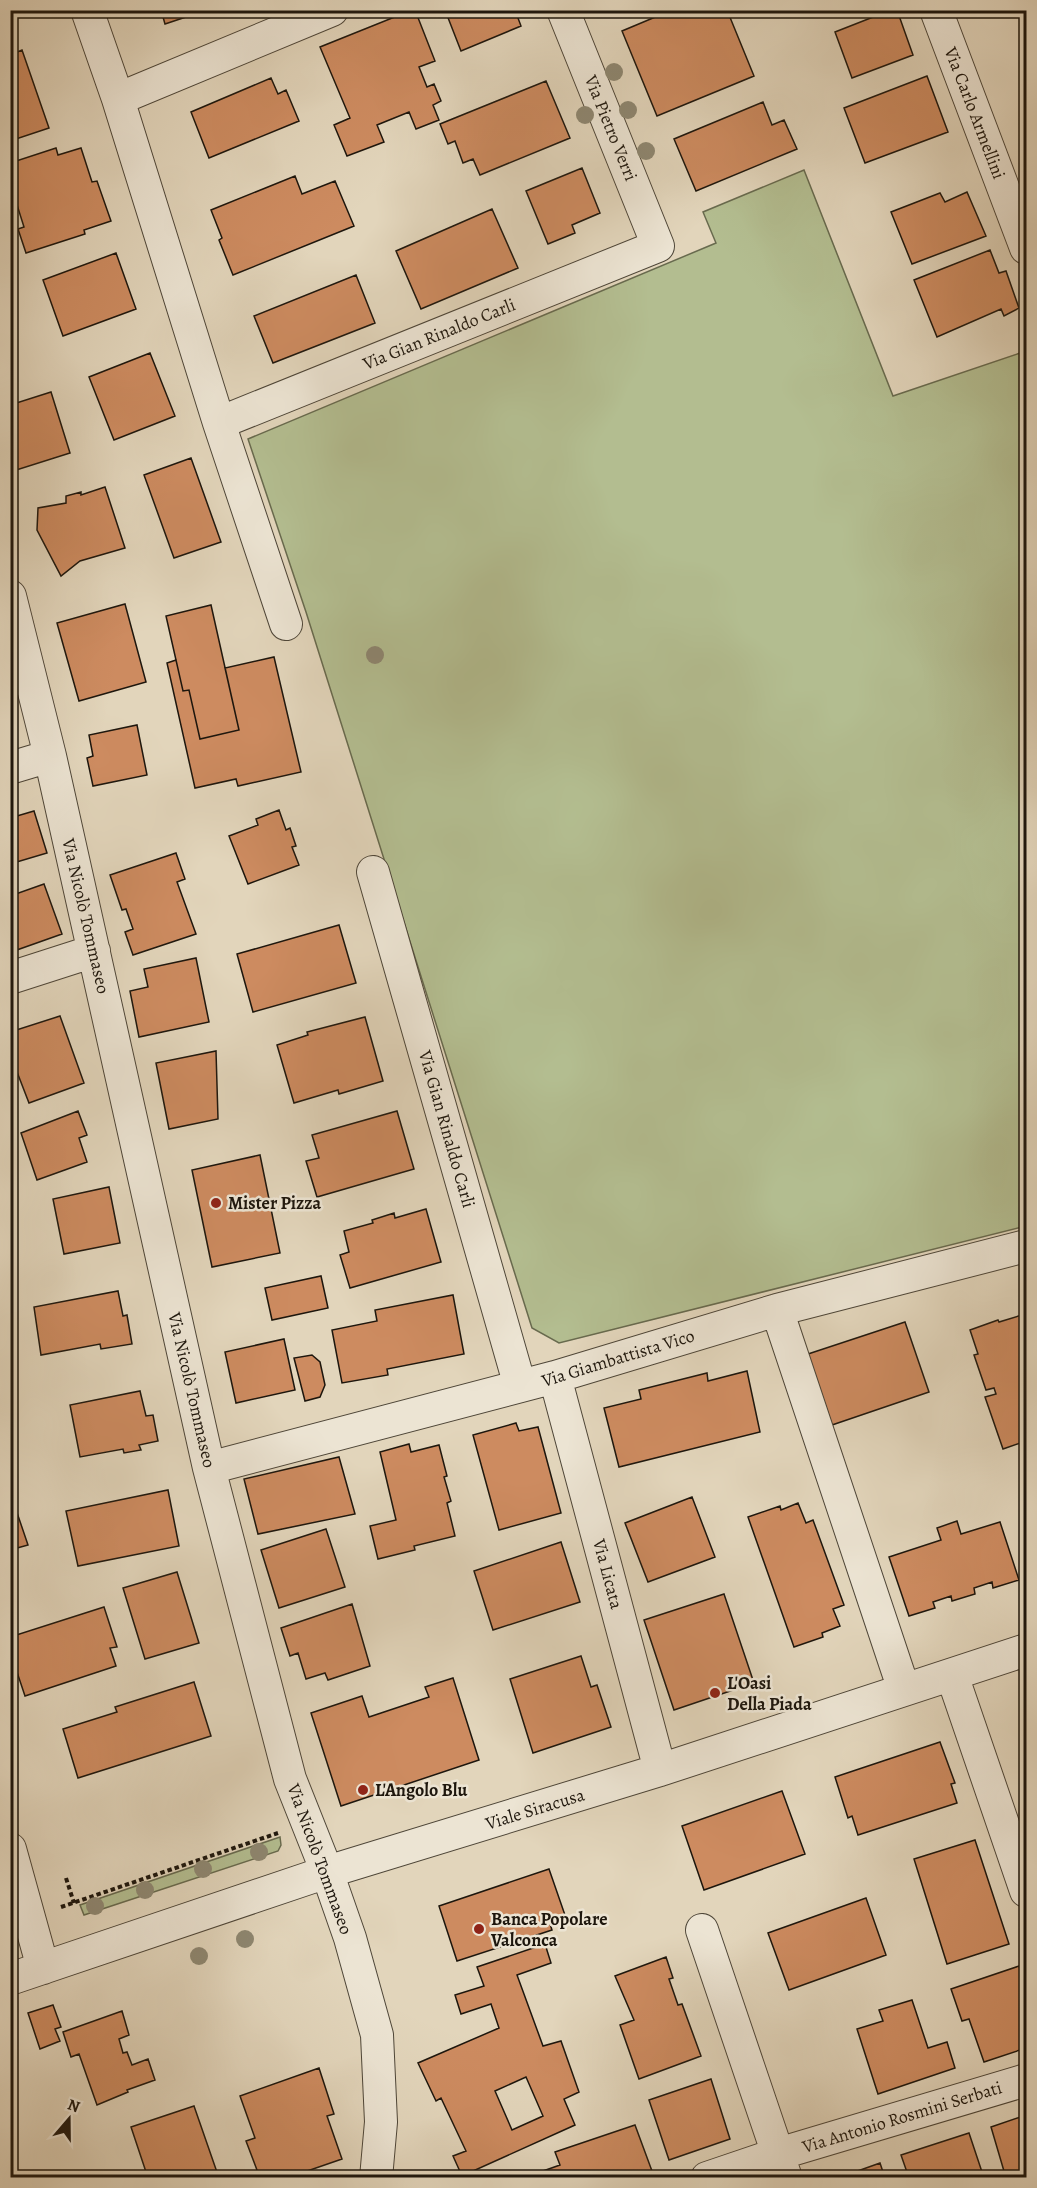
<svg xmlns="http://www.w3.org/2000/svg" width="1037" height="2188" font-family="Alegreya,serif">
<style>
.green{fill:#b3bd90;stroke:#686a4e;stroke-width:1.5}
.building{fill:#cd8b60;stroke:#1d160d;stroke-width:1.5;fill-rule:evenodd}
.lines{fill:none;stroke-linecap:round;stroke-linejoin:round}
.minor-casing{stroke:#4e4638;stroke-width:34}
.path{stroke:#1d160d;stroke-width:4;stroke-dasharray:4.5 3;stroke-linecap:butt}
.minor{stroke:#ece4d3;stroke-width:32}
.tree{fill:#8e8771}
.poi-dot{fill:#8f2418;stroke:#ece4d3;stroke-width:2}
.labels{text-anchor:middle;stroke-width:5;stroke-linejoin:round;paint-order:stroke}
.street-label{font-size:18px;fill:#1d160d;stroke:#ece4d3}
.poi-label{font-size:18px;font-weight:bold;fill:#1d160d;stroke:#ece4d3;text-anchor:start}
</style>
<rect width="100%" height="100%" fill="#e2d5bb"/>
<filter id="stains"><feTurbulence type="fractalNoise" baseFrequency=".00333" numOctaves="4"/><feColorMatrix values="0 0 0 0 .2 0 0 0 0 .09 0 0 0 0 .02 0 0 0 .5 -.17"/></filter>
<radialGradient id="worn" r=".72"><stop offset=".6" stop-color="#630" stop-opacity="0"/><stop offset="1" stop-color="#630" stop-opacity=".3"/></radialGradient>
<!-- green -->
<path class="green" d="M 804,170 L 893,396 L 1026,351 L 1026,1226 L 559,1343 L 532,1328 L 306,612 L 248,439 L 716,243 L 703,212 Z
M 280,1837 L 281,1845 L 278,1851 L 84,1915 L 80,1905 Z"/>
<!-- building -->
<path class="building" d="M 161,10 L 207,10 L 165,24 Z
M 412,10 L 415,10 L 435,61 L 419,67 L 427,87 L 434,84 L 441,101 L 433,105 L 439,120 L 416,129 L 409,112 L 377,125 L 384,142 L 347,156 L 334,125 L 350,118 L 320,47 Z
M 445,10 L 515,10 L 521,26 L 461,51 Z
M 672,10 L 727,10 L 754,76 L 657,116 L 622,31 Z
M 891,10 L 897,10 L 913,55 L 852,78 L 835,32 Z
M 22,50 L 49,128 L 10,141 L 10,55 Z
M 927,76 L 948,132 L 865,163 L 844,108 Z
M 271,78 L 278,94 L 286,90 L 299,121 L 209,158 L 191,112 Z
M 546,81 L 570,138 L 480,175 L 473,159 L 463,163 L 455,141 L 448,144 L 440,124 Z
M 763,102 L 772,125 L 784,120 L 797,149 L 696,191 L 674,139 Z
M 56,148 L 58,155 L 81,148 L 92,182 L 97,181 L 111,221 L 84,230 L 85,234 L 26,253 L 18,229 L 24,227 L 12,189 L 10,190 L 10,163 Z
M 582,168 L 600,213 L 572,225 L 575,233 L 548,244 L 526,191 Z
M 295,176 L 302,194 L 335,181 L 354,226 L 233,275 L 219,240 L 222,238 L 211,210 Z
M 967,192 L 986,236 L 912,264 L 891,212 L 940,193 L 945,202 Z
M 492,209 L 518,268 L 421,309 L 396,251 Z
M 990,250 L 999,273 L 1006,271 L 1019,308 L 1004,316 L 1001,309 L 937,337 L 914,280 Z
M 116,253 L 136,309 L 63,336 L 43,280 Z
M 356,275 L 375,323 L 273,363 L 254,316 Z
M 150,353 L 175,416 L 114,440 L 89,377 Z
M 51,392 L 70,453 L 10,472 L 10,405 Z
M 191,458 L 221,542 L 174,558 L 144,475 Z
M 105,487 L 125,548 L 80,561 L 61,576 L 37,530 L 38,508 L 66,503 L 66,496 L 81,492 L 81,495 Z
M 125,604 L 146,682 L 79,701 L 57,623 Z
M 211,605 L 239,730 L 200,739 L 189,690 L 183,691 L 166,616 Z
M 274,657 L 301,772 L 238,786 L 236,779 L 195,788 L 167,663 L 176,660 L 183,691 L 189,690 L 200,739 L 239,730 L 225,668 Z
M 137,725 L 147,775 L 93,786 L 87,758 L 93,756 L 89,735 Z
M 279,810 L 286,830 L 290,828 L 296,846 L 292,847 L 299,865 L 248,884 L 229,836 L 258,825 L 256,819 Z
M 34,811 L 47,853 L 10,864 L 10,818 Z
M 176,853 L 185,879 L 177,882 L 196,934 L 133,955 L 125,932 L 133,929 L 126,909 L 122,910 L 110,875 Z
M 44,884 L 62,934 L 14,951 L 10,941 L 10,896 Z
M 339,925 L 356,983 L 253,1012 L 237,954 Z
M 196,958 L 209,1022 L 139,1037 L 130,991 L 148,987 L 144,969 Z
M 60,1016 L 84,1083 L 29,1103 L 17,1072 L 10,1074 L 10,1032 Z
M 365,1017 L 383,1081 L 339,1094 L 338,1090 L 294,1103 L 277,1045 L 308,1035 L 307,1032 Z
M 216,1051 L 218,1119 L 169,1129 L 156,1063 Z
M 78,1111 L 87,1135 L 79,1138 L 87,1162 L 37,1180 L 21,1133 Z
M 397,1111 L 414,1169 L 317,1197 L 306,1161 L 319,1158 L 312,1135 Z
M 260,1155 L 280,1253 L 212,1267 L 192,1170 Z
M 109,1187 L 120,1243 L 64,1254 L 53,1199 Z
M 426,1209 L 441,1262 L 350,1288 L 340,1255 L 349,1252 L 344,1231 L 373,1223 L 372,1220 L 394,1213 L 395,1218 Z
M 321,1276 L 328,1308 L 272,1320 L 265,1288 Z
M 118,1291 L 123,1316 L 127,1315 L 132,1344 L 101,1349 L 100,1344 L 41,1355 L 34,1307 Z
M 453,1295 L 464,1354 L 387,1369 L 388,1375 L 342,1383 L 332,1330 L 377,1321 L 375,1310 Z
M 1022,1315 L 1026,1329 L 1026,1441 L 1003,1449 L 985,1397 L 996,1394 L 994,1388 L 986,1390 L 974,1355 L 978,1354 L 970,1330 L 998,1320 L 999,1322 Z
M 905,1322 L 929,1392 L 832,1425 L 808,1354 Z
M 284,1339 L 295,1390 L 236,1403 L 225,1352 Z
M 312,1355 L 320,1362 L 325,1385 L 320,1397 L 305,1401 L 294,1358 Z
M 747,1371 L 760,1432 L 619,1467 L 604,1408 L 641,1399 L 639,1390 L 707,1373 L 708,1381 Z
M 140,1391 L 146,1416 L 153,1415 L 158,1441 L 139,1445 L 141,1450 L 124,1453 L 123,1449 L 80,1457 L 70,1405 Z
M 516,1423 L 519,1431 L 538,1427 L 561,1513 L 499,1530 L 473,1435 Z
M 409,1444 L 411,1452 L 439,1445 L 447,1476 L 444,1477 L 451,1501 L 447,1503 L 455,1536 L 414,1546 L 415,1550 L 378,1559 L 370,1526 L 396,1520 L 380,1452 Z
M 339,1457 L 355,1514 L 258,1534 L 244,1479 Z
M 168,1490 L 179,1546 L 78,1566 L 66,1511 Z
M 10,1492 L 28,1545 L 10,1550 Z
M 692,1497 L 715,1557 L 648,1582 L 625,1523 Z
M 798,1503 L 806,1523 L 813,1520 L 844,1605 L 833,1609 L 840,1626 L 822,1633 L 823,1637 L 794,1647 L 748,1517 L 780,1506 L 781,1510 Z
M 957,1521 L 961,1534 L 1000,1522 L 1019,1580 L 993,1588 L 992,1582 L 974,1588 L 975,1594 L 952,1601 L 951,1596 L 933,1602 L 935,1608 L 909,1616 L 889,1557 L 941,1540 L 937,1528 Z
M 326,1529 L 345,1587 L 279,1608 L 261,1550 Z
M 561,1542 L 580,1602 L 493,1630 L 474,1571 Z
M 177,1572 L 199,1643 L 145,1659 L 123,1588 Z
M 724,1594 L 754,1683 L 674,1710 L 644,1620 Z
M 352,1604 L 370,1666 L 328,1680 L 325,1673 L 306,1679 L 298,1653 L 290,1656 L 281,1628 Z
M 104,1607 L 117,1647 L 110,1648 L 116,1666 L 25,1696 L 17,1672 L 12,1673 L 10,1668 L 10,1637 Z
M 581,1656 L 591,1687 L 597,1685 L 611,1727 L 533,1753 L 510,1679 Z
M 453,1678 L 479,1760 L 341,1806 L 311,1713 L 362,1696 L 369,1717 L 429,1697 L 425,1687 Z
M 194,1682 L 211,1736 L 78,1778 L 63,1729 L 117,1712 L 115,1707 Z
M 940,1742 L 955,1783 L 951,1784 L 957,1803 L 858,1835 L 852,1816 L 848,1818 L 835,1777 Z
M 782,1791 L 805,1854 L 704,1890 L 682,1826 Z
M 975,1840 L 1009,1944 L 947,1964 L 914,1859 Z
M 549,1869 L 566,1918 L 550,1924 L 552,1930 L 457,1961 L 439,1906 Z
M 866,1898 L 886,1955 L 789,1990 L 768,1933 Z
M 545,1944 L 551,1963 L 517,1975 L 543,2046 L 561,2041 L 579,2092 L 564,2099 L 575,2125 L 462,2176 L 453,2156 L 466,2151 L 441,2098 L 436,2101 L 418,2063 L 499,2028 L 491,2004 L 461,2014 L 455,1995 L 484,1986 L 477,1967 ZM 526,2077 L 543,2116 L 512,2130 L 495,2091 Z
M 666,1957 L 673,1978 L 669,1979 L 678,2005 L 682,2004 L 701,2056 L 639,2079 L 620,2025 L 634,2020 L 615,1976 Z
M 1019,1966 L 1026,1989 L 1026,2048 L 984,2062 L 969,2019 L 962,2021 L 951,1989 Z
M 912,2000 L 928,2048 L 947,2042 L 955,2068 L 878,2094 L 857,2029 L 883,2021 L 879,2010 Z
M 53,2005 L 61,2027 L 55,2029 L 60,2041 L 40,2049 L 28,2013 Z
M 122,2011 L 129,2035 L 119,2039 L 123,2053 L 127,2052 L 132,2065 L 148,2059 L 155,2080 L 127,2090 L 128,2092 L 97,2105 L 79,2054 L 71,2057 L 63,2032 Z
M 319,2068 L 334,2114 L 327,2116 L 342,2159 L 287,2178 L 260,2178 L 246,2141 L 255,2138 L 240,2096 Z
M 711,2079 L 730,2139 L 669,2160 L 649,2100 Z
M 194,2106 L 219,2178 L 148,2178 L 131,2127 Z
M 1026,2115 L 1026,2178 L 1006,2178 L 991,2127 Z
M 635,2125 L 652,2171 L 631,2178 L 546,2178 L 543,2171 L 560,2165 L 555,2152 Z
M 969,2133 L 984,2178 L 909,2178 L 901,2155 Z
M 880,2163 L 884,2175 L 889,2174 L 890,2178 L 838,2178 Z"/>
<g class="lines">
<!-- minor casing -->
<g class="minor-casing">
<path id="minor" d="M 87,10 L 118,99 L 219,423 L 286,624
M 936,10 L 1026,248
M 118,99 L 332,10
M 219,423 L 658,246 L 563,10
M 10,596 L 50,756 L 209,1468 L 290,1779 L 327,1872 L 350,1938 L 377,2035 L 381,2122 L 376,2178
M 10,768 L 50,756
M 373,872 L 520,1386
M 10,978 L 94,951
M 777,1310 L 904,1690
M 555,1377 L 660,1770
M 209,1468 L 555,1377 L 777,1310 L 1026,1246
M 952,1675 L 1026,1891
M 10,1849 L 43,1968
M 702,1930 L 786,2178
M 10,1979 L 327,1872 L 660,1770 L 1026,1650
M 707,2178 L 778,2154 L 1026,2080"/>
</g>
<!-- path -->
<path class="path" d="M 66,1878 L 74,1903
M 61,1907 L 278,1833"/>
<!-- minor -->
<use href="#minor" class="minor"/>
</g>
<!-- trees -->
<g class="tree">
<circle cx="614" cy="72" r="9"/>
<circle cx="628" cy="110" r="9"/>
<circle cx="585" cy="115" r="9"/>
<circle cx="646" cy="151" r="9"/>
<circle cx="375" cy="655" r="9"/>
<circle cx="259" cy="1852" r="9"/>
<circle cx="203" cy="1869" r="9"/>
<circle cx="145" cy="1890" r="9"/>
<circle cx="95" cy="1906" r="9"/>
<circle cx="245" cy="1939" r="9"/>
<circle cx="199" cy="1956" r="9"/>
</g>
<!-- markers -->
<g class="poi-dot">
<circle cx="216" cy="1203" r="6"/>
<circle cx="715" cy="1693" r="6"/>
<circle cx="363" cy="1790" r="6"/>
<circle cx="479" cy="1929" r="6"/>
</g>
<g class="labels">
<!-- street labels -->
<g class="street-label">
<text transform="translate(975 113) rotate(69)" y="6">Via Carlo Armellini</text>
<text transform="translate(611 128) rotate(68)" y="6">Via Pietro Verri</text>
<text transform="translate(439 334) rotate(-22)" y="6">Via Gian Rinaldo Carli</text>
<text transform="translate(86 916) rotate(77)" y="6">Via Nicolò Tommaseo</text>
<text transform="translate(447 1129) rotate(74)" y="6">Via Gian Rinaldo Carli</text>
<text transform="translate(618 1358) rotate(-17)" y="6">Via Giambattista Vico</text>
<text transform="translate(192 1390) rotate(77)" y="6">Via Nicolò Tommaseo</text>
<text transform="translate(608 1574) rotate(75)" y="6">Via Licata</text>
<text transform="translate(535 1809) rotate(-17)" y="6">Viale Siracusa</text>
<text transform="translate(320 1859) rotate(70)" y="6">Via Nicolò Tommaseo</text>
<text transform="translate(902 2117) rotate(-17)" y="6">Via Antonio Rosmini Serbati</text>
</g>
<!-- poi labels -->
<g class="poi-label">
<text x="228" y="1209">Mister Pizza</text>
<text x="727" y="1689">L'Oasi<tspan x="727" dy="21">Della Piada</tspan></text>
<text x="375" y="1796">L'Angolo Blu</text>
<text x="491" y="1925">Banca Popolare<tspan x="491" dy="21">Valconca</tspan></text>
</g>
</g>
<!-- margin -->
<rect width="1037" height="2188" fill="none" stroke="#e2d5bb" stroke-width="36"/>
<rect x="12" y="12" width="1013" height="2164" fill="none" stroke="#1d160d" stroke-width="3"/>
<rect x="18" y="18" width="1001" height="2152" fill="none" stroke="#1d160d" stroke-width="1.5"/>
<!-- north arrow -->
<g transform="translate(69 2119) rotate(20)" stroke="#ece4d3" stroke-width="4.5" paint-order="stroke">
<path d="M0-4.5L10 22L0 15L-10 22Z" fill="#1d160d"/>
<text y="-9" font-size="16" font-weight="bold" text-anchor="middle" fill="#1d160d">N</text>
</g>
<rect width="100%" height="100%" filter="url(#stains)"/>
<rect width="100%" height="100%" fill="url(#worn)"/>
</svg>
